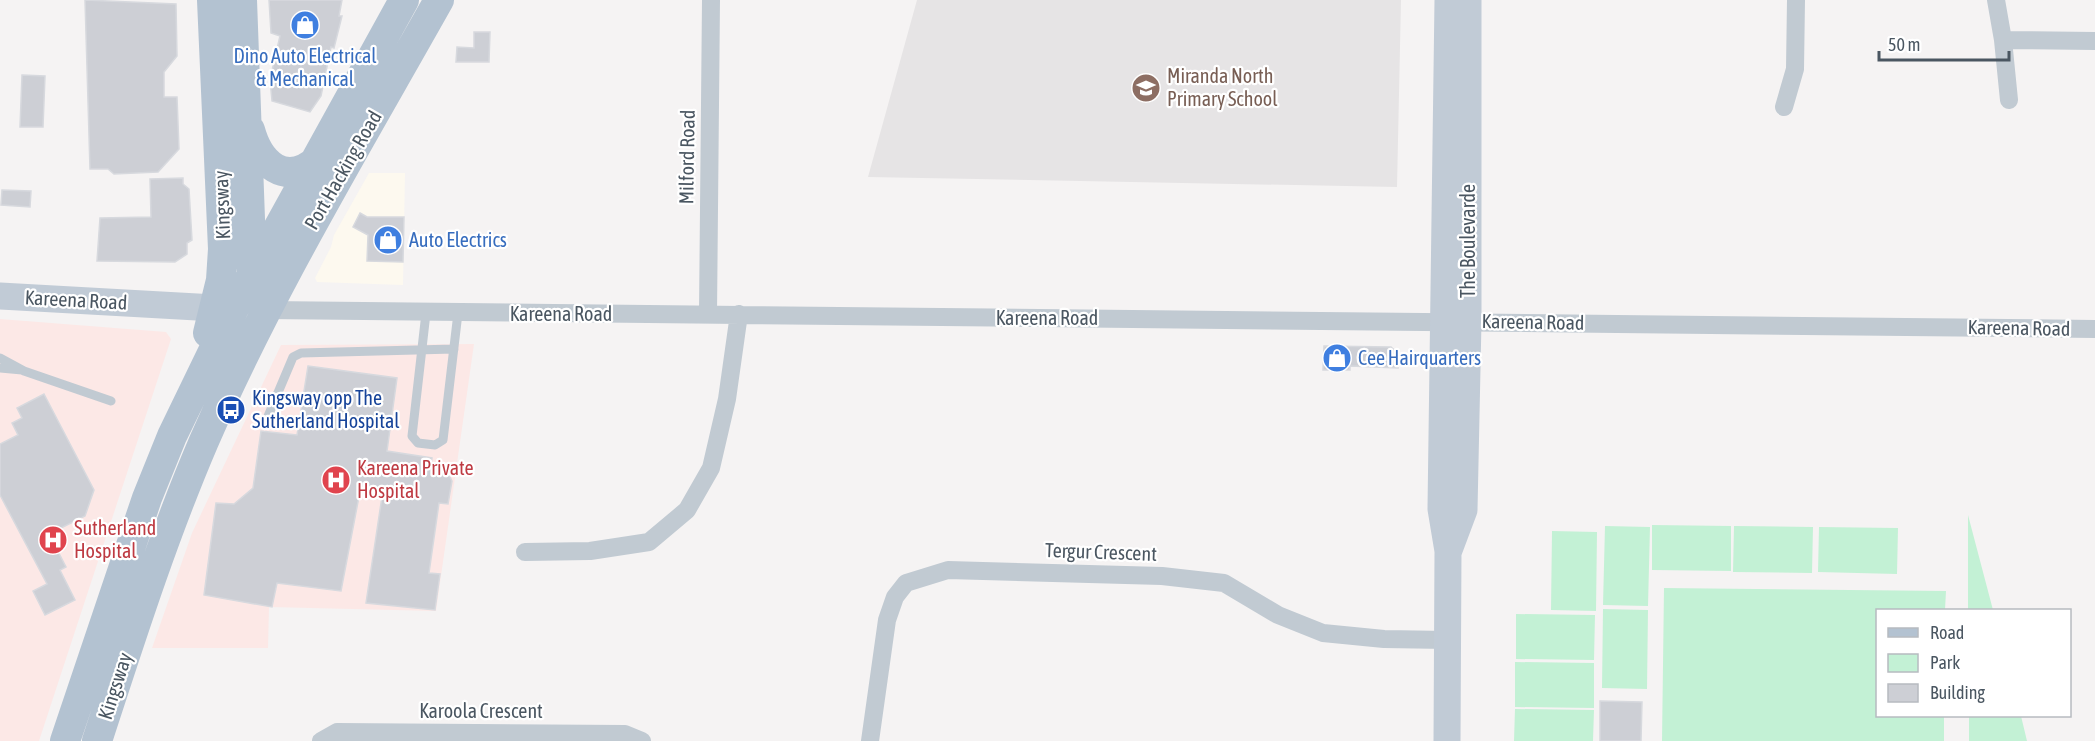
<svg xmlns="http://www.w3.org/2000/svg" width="2095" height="741" font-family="'Asap Condensed',sans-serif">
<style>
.commercial{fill:#fdf9ef}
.education{fill:#e6e4e5}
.medical{fill:#fce8e6}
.green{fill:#c3f1d5}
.building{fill:#cdcfd5;stroke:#d7d9de;stroke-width:1.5}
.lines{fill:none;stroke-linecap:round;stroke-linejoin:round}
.lane{stroke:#c1cad2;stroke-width:9}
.street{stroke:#c1cad2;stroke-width:18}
.secondary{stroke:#c1cbd6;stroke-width:27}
.primary{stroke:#b3c2d1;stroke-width:30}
.labels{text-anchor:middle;stroke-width:4.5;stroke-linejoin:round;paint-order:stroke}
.shop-label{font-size:20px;fill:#366cbe;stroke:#fff;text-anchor:start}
.education-label{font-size:20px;fill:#785e54;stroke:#fff;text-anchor:start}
.street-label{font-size:20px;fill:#4a5661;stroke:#fff}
.transit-label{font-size:20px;fill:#164399;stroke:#fff;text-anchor:start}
.health-label{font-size:20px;fill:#be3a42;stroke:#fff;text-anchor:start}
</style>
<rect width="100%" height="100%" fill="#f5f3f3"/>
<!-- commercial -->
<path class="commercial" d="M 369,173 L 405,173 L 403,285 L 317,282 L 315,278 L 331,247 L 334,235 Z"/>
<!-- education -->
<path class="education" d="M 917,0 L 1401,0 L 1397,187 L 868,177 Z"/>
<!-- medical -->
<path class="medical" d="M 0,319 L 166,332 L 171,339 L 39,741 L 0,741 Z
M 474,344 L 436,611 L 269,607 L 268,648 L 152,648 L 192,533 L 281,345 Z"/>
<!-- green -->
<path class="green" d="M 1968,515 L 1993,610 L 1968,610 Z
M 1652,525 L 1731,526 L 1731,571 L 1652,570 Z
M 1605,526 L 1650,527 L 1648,606 L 1603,605 Z
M 1734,526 L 1813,527 L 1812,573 L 1733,572 Z
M 1819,527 L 1898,528 L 1897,574 L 1818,572 Z
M 1552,531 L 1597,532 L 1596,611 L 1551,610 Z
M 1664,588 L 1946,591 L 1945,610 L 1878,610 L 1878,716 L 1944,716 L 1944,741 L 1662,741 Z
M 1603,609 L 1648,610 L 1647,689 L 1602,688 Z
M 1516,614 L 1595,615 L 1594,660 L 1516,659 Z
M 1515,662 L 1594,663 L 1594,708 L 1515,707 Z
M 1515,709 L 1594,710 L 1593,741 L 1514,741 Z
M 1969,716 L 2021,716 L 2027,741 L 1969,741 Z"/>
<!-- building -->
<path class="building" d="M 85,0 L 176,4 L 177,56 L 164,72 L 164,97 L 177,97 L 179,149 L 158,172 L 114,174 L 108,169 L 90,169 Z
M 269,0 L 342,0 L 339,16 L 342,16 L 334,48 L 331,47 L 321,96 L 310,112 L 272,101 L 270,79 L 280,36 L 271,33 Z
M 474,32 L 490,32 L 489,62 L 456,62 L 457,47 L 474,48 Z
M 22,75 L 45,76 L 43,127 L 20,127 Z
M 183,178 L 183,184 L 189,189 L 192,240 L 187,243 L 187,254 L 175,262 L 97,261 L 100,218 L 151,217 L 150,179 Z
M 2,190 L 31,191 L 30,207 L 1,205 Z
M 360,213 L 367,217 L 404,217 L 403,262 L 367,261 L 368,235 L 353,227 Z
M 1324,346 L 1391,347 L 1399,354 L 1398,368 L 1350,366 L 1350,370 L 1323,370 Z
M 308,366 L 397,378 L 387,451 L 432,458 L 431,465 L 445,467 L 452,481 L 448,504 L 439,503 L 429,573 L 440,574 L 435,610 L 366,603 L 383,490 L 361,486 L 341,591 L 277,583 L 272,607 L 204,595 L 216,503 L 234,504 L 253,488 L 261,431 L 297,435 Z
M 44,394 L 94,490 L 85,516 L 49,534 L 66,567 L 60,570 L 75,600 L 45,615 L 33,591 L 47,584 L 0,495 L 0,444 L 18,435 L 12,423 L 22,418 L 17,408 Z
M 1600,701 L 1642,702 L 1641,741 L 1600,741 Z"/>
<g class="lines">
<!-- lane -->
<path class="lane" d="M 426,313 L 412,436 L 418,443 L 435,445 L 443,440 L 458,313
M 0,358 L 24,371 L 111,401
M 0,368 L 22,370
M 266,421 L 293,357 L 301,353 L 454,349"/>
<!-- street -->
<path class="street" d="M 1996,0 L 2003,40 L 2095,41
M 2003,40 L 2009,100
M 1784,107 L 1795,69 L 1796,0
M 266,310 L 2095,329
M 708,314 L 711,0
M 525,552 L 590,551 L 649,542 L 687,510 L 711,468 L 727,399 L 739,314
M 321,741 L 337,732 L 625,734 L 642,741
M 870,741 L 887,620 L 895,597 L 906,583 L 948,570 L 1162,576 L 1224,583 L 1278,615 L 1323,633 L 1384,639 L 1447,640"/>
<!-- secondary -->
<path class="secondary" d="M 0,296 L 215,308
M 1449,550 L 1464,510 L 1468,321 L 1468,0
M 1447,741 L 1448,551 L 1441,509 L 1448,0"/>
<!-- primary -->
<path class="primary" d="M 242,0 L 252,274
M 250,130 C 259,163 285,188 317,160
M 208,333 L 221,280 L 223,249 L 212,0
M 65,741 L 147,498 L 172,436 L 234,308 L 404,0
M 97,741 C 130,640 162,539 204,441 C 271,288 357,146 439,0"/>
</g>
<!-- icons -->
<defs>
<g id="shop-disc" transform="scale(1.5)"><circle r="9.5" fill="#3f7fe0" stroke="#fff"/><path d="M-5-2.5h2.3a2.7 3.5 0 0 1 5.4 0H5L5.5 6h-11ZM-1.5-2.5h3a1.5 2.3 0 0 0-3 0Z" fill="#fff"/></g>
<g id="school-disc" transform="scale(1.5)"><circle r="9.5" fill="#8d6e63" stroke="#fff"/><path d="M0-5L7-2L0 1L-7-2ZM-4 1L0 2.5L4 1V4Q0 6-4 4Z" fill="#fff"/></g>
<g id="bus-disc" transform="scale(1.5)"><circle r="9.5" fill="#1a4fb4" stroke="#fff"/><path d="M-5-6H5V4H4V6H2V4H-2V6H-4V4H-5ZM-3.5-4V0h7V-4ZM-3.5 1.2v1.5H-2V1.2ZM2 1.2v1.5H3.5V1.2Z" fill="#fff"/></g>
<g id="hospital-disc" transform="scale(1.5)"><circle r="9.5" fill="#e0444e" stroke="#fff"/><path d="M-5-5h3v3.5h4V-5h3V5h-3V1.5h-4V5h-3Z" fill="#fff"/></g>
</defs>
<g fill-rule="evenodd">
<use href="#shop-disc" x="305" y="25"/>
<use href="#school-disc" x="1146" y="88"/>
<use href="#shop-disc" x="388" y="240"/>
<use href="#shop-disc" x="1337" y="358"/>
<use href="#bus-disc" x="231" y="410"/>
<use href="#hospital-disc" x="336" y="480"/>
<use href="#hospital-disc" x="53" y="540"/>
</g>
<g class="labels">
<!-- shop labels -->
<g class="shop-label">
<text x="305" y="63" text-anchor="middle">Dino Auto Electrical<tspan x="305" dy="23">&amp; Mechanical</tspan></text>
<text x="409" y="247">Auto Electrics</text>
<text x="1358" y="365">Cee Hairquarters</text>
</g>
<!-- education labels -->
<g class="education-label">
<text x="1167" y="83">Miranda North<tspan x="1167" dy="23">Primary School</tspan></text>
</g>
<!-- street labels -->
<g class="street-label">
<text transform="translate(687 157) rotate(-89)" y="7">Milford Road</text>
<text transform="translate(343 170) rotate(-60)" y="7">Port Hacking Road</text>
<text transform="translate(222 205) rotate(-92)" y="7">Kingsway</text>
<text transform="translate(1468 241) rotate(-90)" y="7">The Boulevarde</text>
<text transform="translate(76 300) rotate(3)" y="7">Kareena Road</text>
<text x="561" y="321">Kareena Road</text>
<text x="1047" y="325">Kareena Road</text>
<text transform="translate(1533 322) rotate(1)" y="7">Kareena Road</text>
<text transform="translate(2019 328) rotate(1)" y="7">Kareena Road</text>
<text transform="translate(1101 552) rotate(2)" y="7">Tergur Crescent</text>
<text transform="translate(115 686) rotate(-72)" y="7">Kingsway</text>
<text x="481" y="718">Karoola Crescent</text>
</g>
<!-- transit labels -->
<g class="transit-label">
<text x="252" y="405">Kingsway opp The<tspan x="252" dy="23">Sutherland Hospital</tspan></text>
</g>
<!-- health labels -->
<g class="health-label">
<text x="357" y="475">Kareena Private<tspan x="357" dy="23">Hospital</tspan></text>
<text x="74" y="535">Sutherland<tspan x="74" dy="23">Hospital</tspan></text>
</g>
</g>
<!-- legend -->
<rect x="1876" y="609" width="195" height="108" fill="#ffffff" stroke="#b7bbc0" stroke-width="1.5"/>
<rect x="1888" y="628" width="30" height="9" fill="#b3c2d1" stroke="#b7bbc0" stroke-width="1.5"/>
<text x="1930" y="639" font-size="18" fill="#4a5661">Road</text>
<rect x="1888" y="654" width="30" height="18" fill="#c3f1d5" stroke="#b7bbc0" stroke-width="1.5"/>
<text x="1930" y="669" font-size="18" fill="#4a5661">Park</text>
<rect x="1888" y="684" width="30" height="18" fill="#cdcfd5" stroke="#b7bbc0" stroke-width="1.5"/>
<text x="1930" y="699" font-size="18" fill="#4a5661">Building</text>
<!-- scale -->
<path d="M1879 51v9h130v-9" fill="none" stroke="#4a5661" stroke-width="3"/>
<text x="1888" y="51" font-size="18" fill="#4a5661" stroke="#ffffff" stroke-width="4.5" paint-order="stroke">50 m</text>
</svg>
